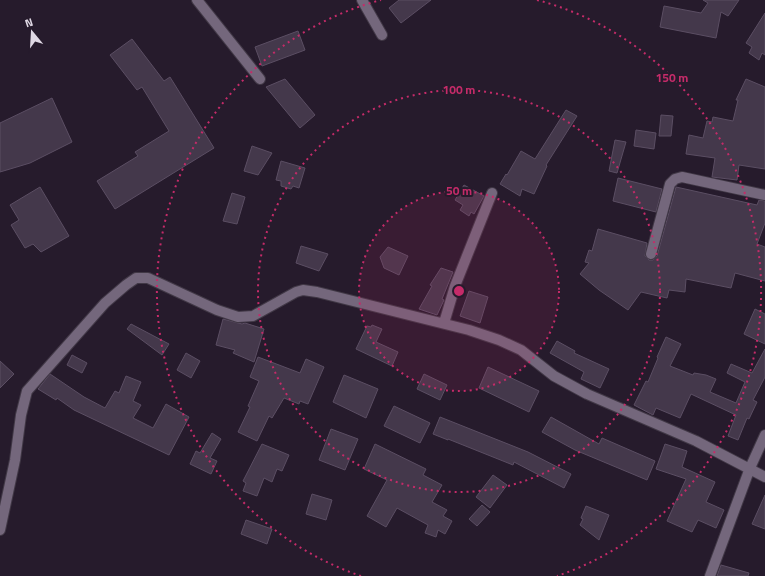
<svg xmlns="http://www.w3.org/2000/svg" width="765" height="576" font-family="'Titillium Web',sans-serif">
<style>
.building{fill:#44384b;stroke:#5b4e63}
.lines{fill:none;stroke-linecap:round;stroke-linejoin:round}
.minor-casing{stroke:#413846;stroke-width:12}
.minor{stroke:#74677c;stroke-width:10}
.ring{fill:none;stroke:#c52b69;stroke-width:2;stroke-dasharray:2 4}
.centre{fill:#c52b69;stroke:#261b2c;stroke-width:2}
.ring-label{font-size:12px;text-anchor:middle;font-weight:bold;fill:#c52b69;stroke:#261b2c;stroke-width:4;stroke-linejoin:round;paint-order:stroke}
</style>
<rect width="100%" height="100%" fill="#261b2c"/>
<!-- building -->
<path class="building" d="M 399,0 L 431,0 L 401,23 L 389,8 Z
M 703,0 L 739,0 L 728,16 L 721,12 L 716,38 L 660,27 L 664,6 L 701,13 L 708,3 Z
M 765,13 L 765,55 L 762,53 L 759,60 L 749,53 L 752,47 L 746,43 Z
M 298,31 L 305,50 L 262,66 L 255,47 Z
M 132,39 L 164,81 L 170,77 L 214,148 L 115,209 L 97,181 L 138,156 L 135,152 L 169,131 L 142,87 L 137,90 L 110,55 Z
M 285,79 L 315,115 L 300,128 L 266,87 Z
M 746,79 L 765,87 L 765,169 L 739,165 L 737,180 L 712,177 L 715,158 L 686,154 L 689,135 L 703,138 L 707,121 L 712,122 L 713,117 L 733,121 L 738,100 L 736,100 Z
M 52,98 L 72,142 L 30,163 L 0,172 L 0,123 Z
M 566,110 L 577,116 L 546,165 L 547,166 L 534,194 L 522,189 L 520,196 L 500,184 L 506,174 L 507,175 L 521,151 L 535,159 Z
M 661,115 L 673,116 L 671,136 L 659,136 Z
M 636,130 L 656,133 L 654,149 L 634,146 Z
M 615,140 L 626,142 L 617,173 L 609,171 Z
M 252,146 L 272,153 L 258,175 L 244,171 Z
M 281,161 L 305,168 L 299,188 L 293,186 L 291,189 L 281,186 L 281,181 L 276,180 Z
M 618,178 L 662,189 L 656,212 L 613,201 Z
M 464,185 L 484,196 L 474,214 L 471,212 L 469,216 L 460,210 L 463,205 L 455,200 Z
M 40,187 L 69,236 L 41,252 L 33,244 L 25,248 L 11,225 L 19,220 L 10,205 Z
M 676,187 L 757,205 L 759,200 L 765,201 L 765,223 L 757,244 L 765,247 L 765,281 L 735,273 L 731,288 L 686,279 L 685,292 L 669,290 L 667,298 L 641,292 L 628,310 L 599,290 L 580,274 L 589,263 L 585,262 L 589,250 L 592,251 L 598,229 L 647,243 L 645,256 L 649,260 L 653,260 L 657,256 Z
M 232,193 L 245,197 L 237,224 L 223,221 Z
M 301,246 L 328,254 L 319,271 L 296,263 Z
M 388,247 L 408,256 L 399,275 L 384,268 L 380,257 Z
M 441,268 L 453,272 L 442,299 L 444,300 L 437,315 L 419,309 L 432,286 L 430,285 Z
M 469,291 L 488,297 L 480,323 L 460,316 Z
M 755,309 L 765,314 L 765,344 L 744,334 Z
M 223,319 L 242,324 L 245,323 L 264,329 L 254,362 L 233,353 L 235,350 L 216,345 Z
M 131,324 L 169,344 L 162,355 L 127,329 Z
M 372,325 L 382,329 L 376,342 L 398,352 L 392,366 L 356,349 L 367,326 L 371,327 Z
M 666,337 L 681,344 L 670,366 L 693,375 L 694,373 L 706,375 L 716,379 L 710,392 L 736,403 L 745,382 L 727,373 L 731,364 L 752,373 L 765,349 L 765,377 L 753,400 L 757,402 L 749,419 L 747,418 L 738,440 L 728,436 L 736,415 L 691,394 L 680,418 L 656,408 L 653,415 L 634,405 L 646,381 L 648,382 L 658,358 L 657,357 Z
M 557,341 L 575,351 L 574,353 L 609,369 L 600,388 L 581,379 L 584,372 L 550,353 Z
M 186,353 L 200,361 L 191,378 L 177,370 Z
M 72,355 L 87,363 L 82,373 L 67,365 Z
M 258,357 L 300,373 L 306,359 L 324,367 L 308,404 L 300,401 L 299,404 L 284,398 L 272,418 L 269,416 L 257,441 L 238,432 L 250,407 L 248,406 L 259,381 L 250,377 Z
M 0,361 L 14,374 L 0,388 Z
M 488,367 L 539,391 L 529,412 L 479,388 Z
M 50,374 L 84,397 L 105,408 L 115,391 L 119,393 L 126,376 L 141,382 L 133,401 L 141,405 L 133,418 L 153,428 L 166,404 L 189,417 L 169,455 L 74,410 L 57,398 L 56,400 L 38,389 Z
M 424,374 L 447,385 L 440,400 L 417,389 Z
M 344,375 L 378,389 L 366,418 L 333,402 Z
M 394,406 L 430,423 L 420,443 L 384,426 Z
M 440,417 L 528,452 L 571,474 L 564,488 L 514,462 L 513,465 L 448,439 L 448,440 L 433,434 Z
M 551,417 L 599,444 L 602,438 L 655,461 L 647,480 L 575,450 L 542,432 Z
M 331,429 L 358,439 L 345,470 L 319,460 Z
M 212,433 L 221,439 L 210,458 L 217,461 L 211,474 L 190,464 L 196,451 L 200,453 Z
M 262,444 L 289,455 L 282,471 L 277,469 L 272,482 L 264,478 L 257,496 L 243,491 L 246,483 L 243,481 Z
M 375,444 L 426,469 L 423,475 L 442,485 L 432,502 L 447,510 L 443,516 L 452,521 L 445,534 L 438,530 L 436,537 L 425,533 L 428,525 L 397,508 L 386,527 L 367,516 L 387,480 L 364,469 Z
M 665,444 L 687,451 L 682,467 L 715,482 L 706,502 L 724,510 L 716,528 L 698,520 L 692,532 L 667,521 L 686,479 L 656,469 Z
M 493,475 L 507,485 L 490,508 L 476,497 Z
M 312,494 L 332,500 L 326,520 L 306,514 Z
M 765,495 L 765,529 L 752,524 Z
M 482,505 L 490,512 L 477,526 L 469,519 Z
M 586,506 L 609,515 L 599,540 L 580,525 L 583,519 L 581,518 Z
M 246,520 L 272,529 L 267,544 L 241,534 Z
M 721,565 L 749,573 L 748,576 L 717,576 Z"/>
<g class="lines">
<!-- minor casing -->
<g class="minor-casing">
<path id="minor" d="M 197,0 L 260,79
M 362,0 L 382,35
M 651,254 L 670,184 L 675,179 L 682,177 L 765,195
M 444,323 L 455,286 L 492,193
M 0,530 L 15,460 L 21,415 L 27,391 L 105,303 L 126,285 L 136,278 L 148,278 L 217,310 L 238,317 L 253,316 L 296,292 L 303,290 L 317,292 L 469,330 L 499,340 L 521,350 L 554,376 L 587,394 L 696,441 L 765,477
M 710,576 L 750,468 L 765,435"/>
</g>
<!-- minor -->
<use href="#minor" class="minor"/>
</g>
<!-- distance rings -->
<circle cx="459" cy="291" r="100" fill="#c52b69" fill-opacity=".12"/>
<g class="ring">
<circle cx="459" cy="291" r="100"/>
<circle cx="459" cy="291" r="201"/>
<path d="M361 576A301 301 0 0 1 381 0M537 0A301 301 0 0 1 557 576"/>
</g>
<circle cx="459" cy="291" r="6" class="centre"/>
<g class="ring-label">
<text x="672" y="82">150 m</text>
<text x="459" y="94">100 m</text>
<text x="459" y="195">50 m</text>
</g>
<!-- north arrow -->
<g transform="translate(32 32) rotate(342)" stroke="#261b2c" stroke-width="3" paint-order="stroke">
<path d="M0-3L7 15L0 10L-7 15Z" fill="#dfd8e4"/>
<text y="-6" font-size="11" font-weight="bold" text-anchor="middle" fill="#dfd8e4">N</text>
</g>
</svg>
